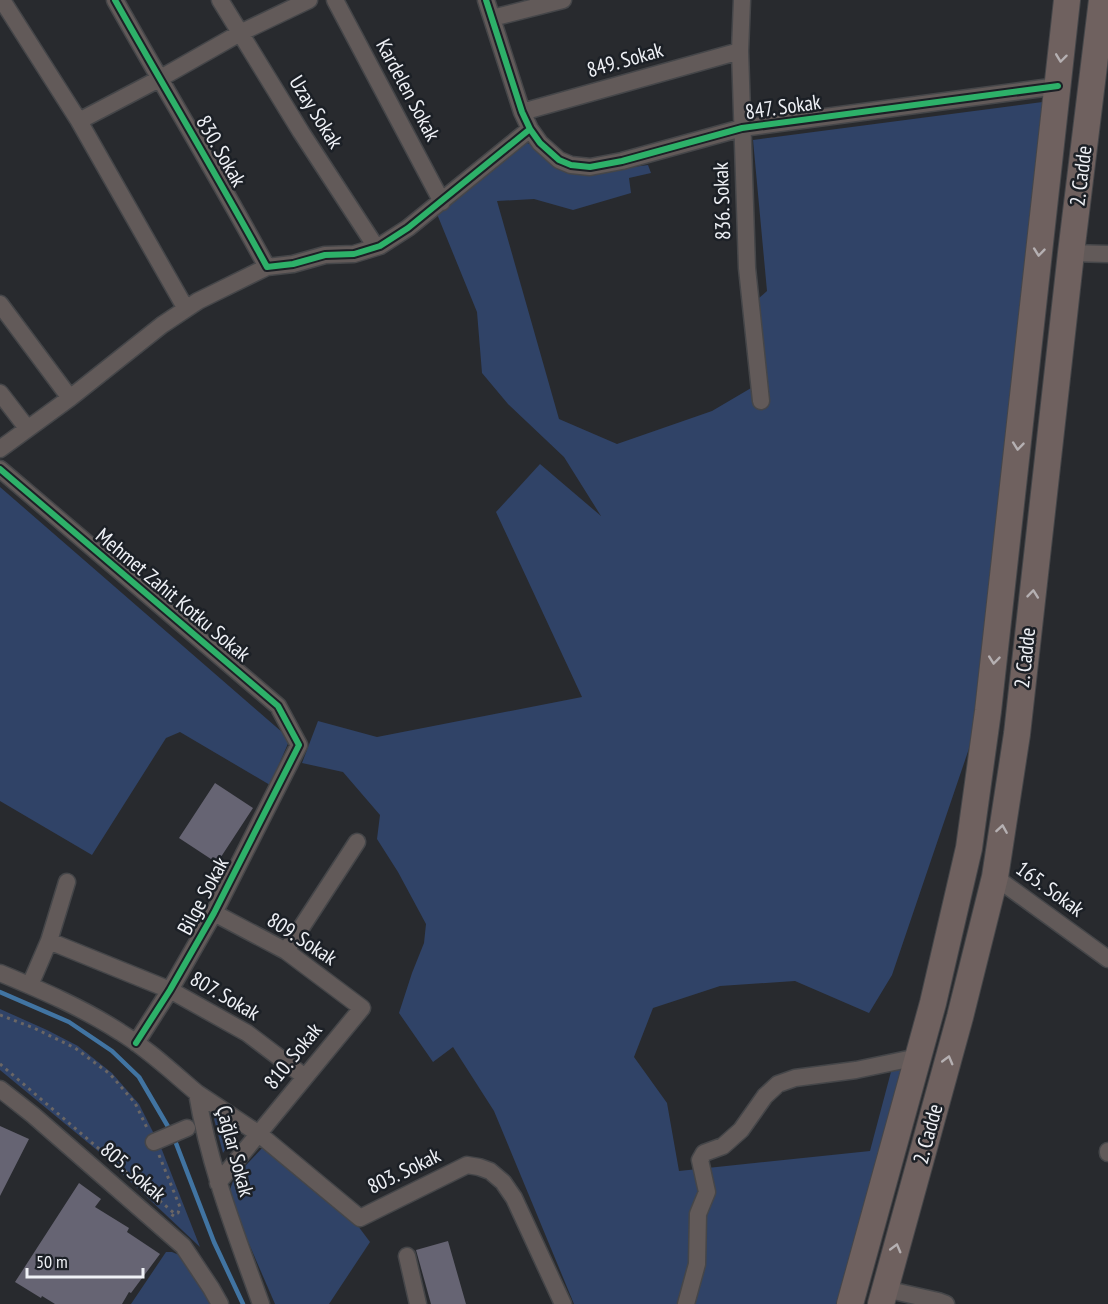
<svg xmlns="http://www.w3.org/2000/svg" width="1108" height="1304" font-family="'PT Sans Narrow',sans-serif">
<style>
.green{fill:#304367}
.lines{fill:none;stroke-linecap:round;stroke-linejoin:round}
.stream{stroke:#4174a2;stroke-width:4.5}
.building{fill:#666473}
.minor-casing{stroke:#454649;stroke-width:19}
.primary-casing{stroke:#454649;stroke-width:28}
.path{stroke:#6a6665;stroke-width:3;stroke-dasharray:3 4.5;stroke-linecap:butt}
.minor{stroke:#625a59;stroke-width:16}
.primary{stroke:#6f615f;stroke-width:26}
.cycleway-casing{stroke:#1c2026;stroke-width:10}
.cycleway{stroke:#2db169;stroke-width:6}
.oneway{stroke:#b5b0b2}
.labels{text-anchor:middle;stroke-width:5;stroke-linejoin:round;paint-order:stroke}
.street-label{font-size:21px;fill:#eff1f6;stroke:#1c2026}
</style>
<rect width="100%" height="100%" fill="#282a2e"/>
<!-- green -->
<path class="green" d="M 1050,101 L 977,725 L 892,975 L 869,1013 L 795,981 L 720,986 L 653,1008 L 634,1057 L 667,1103 L 679,1171 L 870,1151 L 892,1068 L 904,1067 L 841,1304 L 574,1304 L 494,1111 L 453,1047 L 433,1062 L 399,1013 L 412,973 L 424,943 L 426,924 L 398,872 L 377,839 L 380,815 L 343,772 L 302,763 L 318,721 L 377,737 L 582,697 L 496,512 L 540,464 L 601,516 L 564,457 L 508,404 L 482,373 L 477,312 L 437,214 L 524,142 L 533,145 L 596,172 L 648,165 L 651,173 L 629,178 L 631,193 L 573,210 L 534,199 L 497,201 L 559,419 L 617,444 L 712,411 L 763,381 L 759,298 L 767,291 L 753,140 Z
M 0,487 L 290,739 L 270,785 L 180,732 L 166,738 L 92,855 L 0,801 Z
M 0,1009 L 47,1030 L 78,1046 L 112,1073 L 139,1104 L 162,1150 L 200,1247 L 98,1151 L 0,1070 Z
M 216,1116 L 237,1132 L 223,1153 L 214,1119 Z
M 264,1146 L 352,1218 L 370,1242 L 329,1304 L 275,1304 L 233,1207 L 229,1193 L 234,1178 Z
M 166,1252 L 172,1252 L 186,1258 L 213,1304 L 131,1304 Z"/>
<g class="lines">
<!-- stream -->
<path class="stream" d="M 0,992 L 69,1022 L 112,1051 L 139,1077 L 170,1130
M 174,1138 L 214,1242 L 243,1304"/>
</g>
<!-- building -->
<path class="building" d="M 215,783 L 253,808 L 217,863 L 179,838 Z
M 0,1126 L 29,1139 L 0,1196 Z
M 79,1183 L 101,1199 L 95,1207 L 129,1228 L 127,1232 L 160,1254 L 131,1293 L 129,1292 L 122,1304 L 55,1304 L 42,1296 L 41,1298 L 15,1282 Z
M 448,1241 L 466,1304 L 431,1304 L 416,1250 Z"/>
<g class="lines">
<!-- minor casing -->
<g class="minor-casing">
<path id="minor" d="M 2,0 L 79,121 L 186,309
M 115,0 C 165,89 218,177 267,267 L 293,264 L 325,255 L 354,254 L 380,246 L 408,228 L 530,129
M 220,0 L 301,132 L 376,247
M 335,0 L 442,202
M 486,0 L 522,112 L 530,129 L 540,143 L 559,160 L 571,165 L 590,167 L 622,161 L 742,128 L 1058,86
M 742,0 L 740,51 L 747,268 L 761,401
M 492,18 L 563,0
M 522,112 L 740,51
M 79,121 L 159,79 L 240,33 L 309,0
M 1071,253 L 1108,254
M 0,304 L 70,398
M 0,393 L 27,428
M 0,449 L 70,398 L 162,325 L 198,301 L 267,267
M 0,469 L 278,706 L 299,745 L 214,913 L 170,990 L 136,1043
M 995,877 L 1108,959
M 214,913 L 286,951 L 362,1008 L 218,1183
M 49,941 L 170,990 L 247,1033 L 305,1077
M 286,951 L 357,842
M 0,973 C 41,990 83,1008 120,1032 C 148,1049 172,1072 197,1093 C 209,1166 236,1234 261,1304
M 30,985 L 49,941 L 67,882
M 0,1089 L 33,1115 L 183,1246 L 211,1288 L 220,1304
M 197,1093 L 259,1134 L 360,1218 L 467,1165 L 479,1167 L 490,1171 L 503,1182 L 514,1198 L 563,1304
M 154,1142 L 187,1128
M 1108,1151 L 1108,1153
M 407,1256 L 418,1304
M 885,1289 L 938,1301 L 946,1304
M 686,1304 L 697,1264 L 698,1214 L 707,1192 L 700,1160 L 704,1153 L 723,1146 L 741,1130 L 765,1096 L 778,1084 L 795,1078 L 856,1070 L 918,1057"/>
</g>
<!-- primary casing -->
<g class="primary-casing">
<path id="primary" d="M 850,1304 L 933,1003 L 969,848 L 988,711 L 1067,0
M 881,1304 L 960,1017 L 995,877 L 1017,734 L 1071,253 L 1102,0"/>
</g>
<!-- path -->
<path class="path" d="M 0,1015 L 34,1028 L 75,1048 L 110,1074 L 135,1103 L 148,1130
M 0,1064 L 174,1213
M 159,1155 L 180,1207 L 178,1213 L 174,1213 L 171,1218"/>
<!-- minor -->
<use href="#minor" class="minor"/>
<!-- primary -->
<use href="#primary" class="primary"/>
<!-- cycleway casing -->
<g class="cycleway-casing">
<path id="cycleway" d="M 115,0 C 165,89 218,177 267,267 L 293,264 L 325,255 L 354,254 L 380,246 L 408,228 L 530,129
M 486,0 L 522,112 L 530,129 L 540,143 L 559,160 L 571,165 L 590,167 L 622,161 L 742,128 L 1058,86
M 0,469 L 278,706 L 299,745 L 214,913 L 170,990 L 136,1043"/>
</g>
<!-- cycleway -->
<use href="#cycleway" class="cycleway"/>
</g>
<!-- one-way arrows -->
<defs><path id="oneway-chevron" d="M-2-3.5L2.5 0L-2 3.5" fill="none" stroke-width="1.6" stroke-linecap="round" stroke-linejoin="round" transform="scale(1.5)"/></defs>
<g class="oneway">
<use href="#oneway-chevron" transform="translate(1061 58) rotate(97)"/>
<use href="#oneway-chevron" transform="translate(1039 252) rotate(96)"/>
<use href="#oneway-chevron" transform="translate(1018 446) rotate(96)"/>
<use href="#oneway-chevron" transform="translate(1033 594) rotate(-84)"/>
<use href="#oneway-chevron" transform="translate(994 660) rotate(96)"/>
<use href="#oneway-chevron" transform="translate(1002 829) rotate(-81)"/>
<use href="#oneway-chevron" transform="translate(948 1060) rotate(-75)"/>
<use href="#oneway-chevron" transform="translate(896 1248) rotate(-75)"/>
</g>
<g class="labels">
<!-- street labels -->
<g class="street-label">
<text transform="translate(625 60) rotate(-16)" y="7">849. Sokak</text>
<text transform="translate(408 90) rotate(62)" y="7">Kardelen Sokak</text>
<text transform="translate(783 107) rotate(-8)" y="7">847. Sokak</text>
<text transform="translate(316 112) rotate(58)" y="7">Uzay Sokak</text>
<text transform="translate(221 151) rotate(60)" y="7">830. Sokak</text>
<text transform="translate(1081 176) rotate(-83)" y="7">2. Cadde</text>
<text transform="translate(722 201) rotate(-92)" y="7">836. Sokak</text>
<text transform="translate(173 595) rotate(40)" y="7">Mehmet Zahit Kotku Sokak</text>
<text transform="translate(1025 658) rotate(-84)" y="7">2. Cadde</text>
<text transform="translate(1050 889) rotate(36)" y="7">165. Sokak</text>
<text transform="translate(203 896) rotate(-62)" y="7">Bilge Sokak</text>
<text transform="translate(302 939) rotate(33)" y="7">809. Sokak</text>
<text transform="translate(225 996) rotate(30)" y="7">807. Sokak</text>
<text transform="translate(293 1056) rotate(-51)" y="7">810. Sokak</text>
<text transform="translate(928 1134) rotate(-75)" y="7">2. Cadde</text>
<text transform="translate(235 1151) rotate(75)" y="7">Çağlar Sokak</text>
<text transform="translate(404 1171) rotate(-26)" y="7">803. Sokak</text>
<text transform="translate(133 1172) rotate(41)" y="7">805. Sokak</text>
</g>
</g>
<!-- scale -->
<path d="M27 1268v9h116v-9" fill="none" stroke="#eff1f6" stroke-width="3"/>
<text x="36" y="1268" font-size="18" fill="#eff1f6" stroke="#1c2026" stroke-width="4.5" paint-order="stroke">50 m</text>
</svg>
